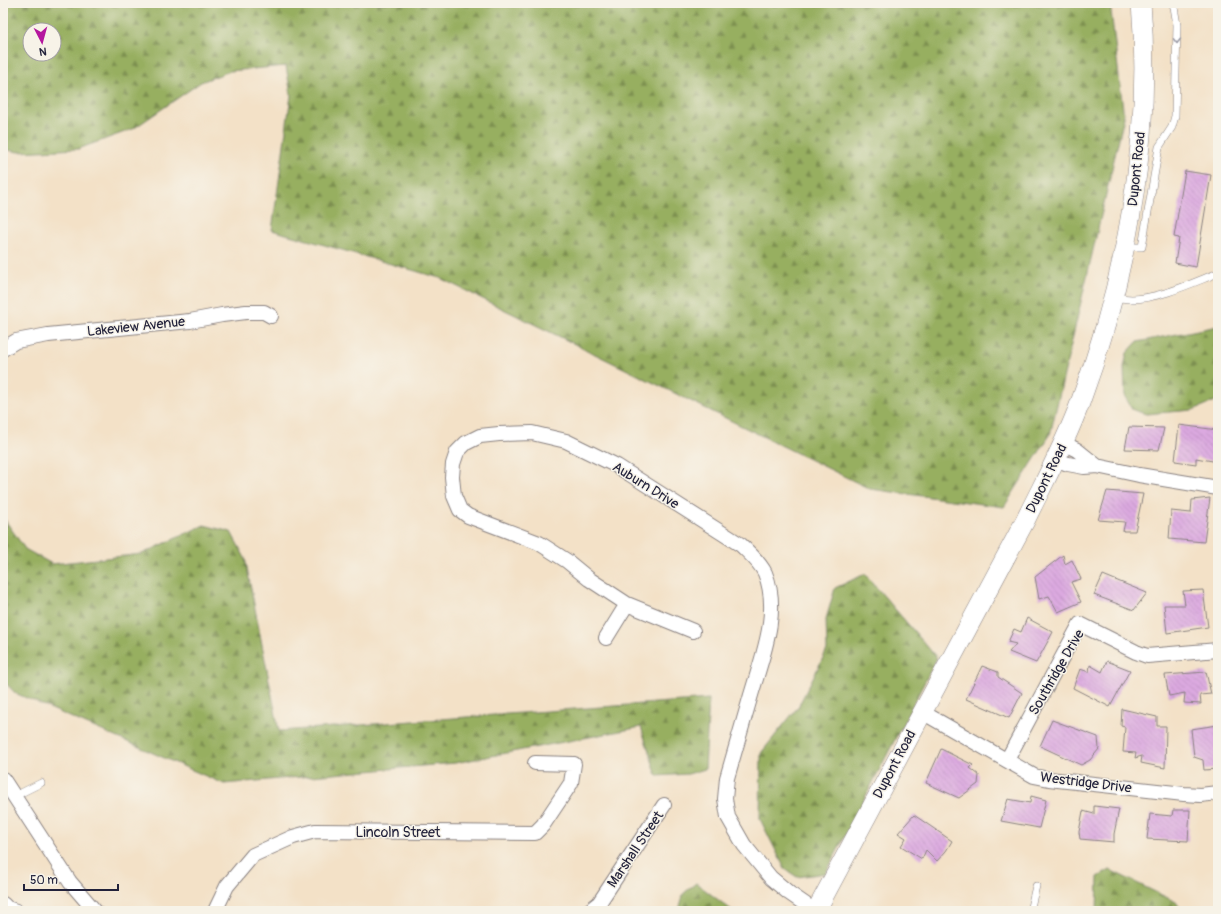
<svg xmlns="http://www.w3.org/2000/svg" width="1221" height="914" font-family="Pangolin,sans-serif">
<style>
.forest{fill:url(#forest-firs);stroke:#5c684e;fill-rule:evenodd}
.building{fill:url(#building-back-hatch)}
.lines{fill:none;stroke-linecap:round;stroke-linejoin:round}
.lane-casing{stroke:#8a8281;stroke-width:8}
.street-casing{stroke:#8a8281;stroke-width:16}
.secondary-casing{stroke:#8a8281;stroke-width:20}
.lane{stroke:#fff;stroke-width:7}
.street{stroke:#fff;stroke-width:14}
.secondary{stroke:#fff;stroke-width:19}
.oneway{stroke:#9c9ca7}
.labels{text-anchor:middle;stroke-width:3;stroke-linejoin:round;paint-order:stroke}
.street-label{font-size:14px;fill:#22223b;stroke:#f7f3e8}
</style>
<defs>
<pattern id="forest-firs" width="22" height="20" patternUnits="userSpaceOnUse"><rect width="22" height="20" fill="#97af60"/><path d="M5 1l3.5 6h-7zM16 11l3.5 6h-7z" fill="#7b8e50"/></pattern>
<pattern id="building-back-hatch" width="6" height="6" patternUnits="userSpaceOnUse"><rect width="6" height="6" fill="#dba9e0"/><path d="M-1 5l2 2M0 0l6 6M5-1l2 2" fill="none" stroke="#bc91c1"/></pattern>
</defs>
<rect width="100%" height="100%" fill="#f7f3e8"/>
<filter id="ink" filterUnits="userSpaceOnUse"><feTurbulence type="fractalNoise" baseFrequency=".025" numOctaves="2"/><feDisplacementMap in="SourceGraphic" scale="8" xChannelSelector="R" yChannelSelector="G"/><feConvolveMatrix kernelMatrix="1 2 1 2 8 2 1 2 1" color-interpolation-filters="sRGB"/></filter>
<filter id="wash" filterUnits="userSpaceOnUse"><feTurbulence type="fractalNoise" baseFrequency=".012" numOctaves="4" result="noise"/><feDisplacementMap in="SourceGraphic" scale="16" xChannelSelector="R" yChannelSelector="G"/><feGaussianBlur stdDeviation="0.9" result="paint"/><feColorMatrix in="noise" values="0 0 0 0 0 0 0 0 0 0 0 0 0 0 0 0 0 1.4 0 .05"/><feComposite in="paint" operator="in"/></filter>
<g filter="url(#wash)">
<rect width="100%" height="100%" fill="#f3e1c7"/>
<!-- forest -->
<path class="forest" d="M 3,3 L 1110,3 L 1124,117 L 1050,435 L 1004,507 L 870,489 L 440,278 L 272,230 L 291,95 L 286,66 L 230,71 L 201,82 L 133,129 L 78,149 L 18,152 L 3,149 ZM 30,30 L 54,30 L 54,54 L 30,54 Z
M 1218,326 L 1218,400 L 1193,410 L 1146,414 L 1133,410 L 1125,397 L 1124,367 L 1127,353 L 1137,342 Z
M 3,517 L 25,549 L 52,564 L 142,554 L 204,525 L 231,532 L 245,558 L 279,731 L 709,699 L 705,769 L 688,774 L 657,776 L 641,727 L 455,763 L 224,784 L 15,693 L 3,680 Z
M 865,574 L 937,658 L 826,873 L 797,877 L 785,869 L 760,819 L 761,753 L 798,707 L 827,650 L 826,619 L 835,588 Z
M 1110,870 L 1176,902 L 1182,911 L 1097,911 L 1098,877 Z
M 696,883 L 733,911 L 679,911 L 683,894 Z"/>
<g id="blocks">
<!-- building -->
<path class="building" d="M 1185,171 L 1211,175 L 1196,267 L 1175,263 L 1179,238 L 1174,237 Z
M 1179,425 L 1218,430 L 1218,462 L 1196,458 L 1196,464 L 1175,461 Z
M 1129,427 L 1164,428 L 1159,450 L 1125,449 Z
M 1107,491 L 1143,494 L 1135,531 L 1123,531 L 1125,522 L 1098,520 Z
M 1210,498 L 1204,542 L 1169,539 L 1171,511 L 1191,513 L 1192,500 Z
M 1063,555 L 1065,564 L 1072,560 L 1081,579 L 1071,582 L 1081,602 L 1058,612 L 1049,596 L 1039,599 L 1035,577 Z
M 1103,575 L 1147,593 L 1134,610 L 1094,595 Z
M 1203,590 L 1208,627 L 1167,633 L 1164,605 L 1185,605 L 1183,591 Z
M 1027,618 L 1053,632 L 1036,663 L 1009,652 L 1016,644 L 1008,642 L 1014,629 L 1021,632 Z
M 1107,661 L 1130,670 L 1110,707 L 1073,688 L 1080,669 L 1089,672 L 1090,665 L 1102,672 Z
M 982,666 L 998,672 L 998,677 L 1022,693 L 1009,718 L 966,699 Z
M 1206,672 L 1211,694 L 1200,695 L 1201,704 L 1184,703 L 1185,693 L 1169,696 L 1165,675 Z
M 1122,709 L 1157,717 L 1157,726 L 1166,726 L 1165,768 L 1141,763 L 1142,756 L 1135,758 L 1136,753 L 1123,752 L 1125,727 L 1121,726 Z
M 1052,720 L 1098,737 L 1099,749 L 1090,760 L 1081,765 L 1040,746 Z
M 1218,725 L 1218,769 L 1204,770 L 1203,760 L 1194,757 L 1191,729 Z
M 941,749 L 973,765 L 970,768 L 979,775 L 978,784 L 959,798 L 926,783 Z
M 1031,796 L 1046,800 L 1039,828 L 1001,821 L 1008,799 L 1030,803 Z
M 1094,806 L 1119,809 L 1114,834 L 1114,842 L 1080,839 L 1079,832 L 1083,811 L 1094,814 Z
M 1173,810 L 1190,810 L 1188,841 L 1147,839 L 1150,814 L 1172,816 Z
M 914,815 L 952,841 L 946,851 L 937,861 L 926,850 L 922,859 L 901,846 L 906,838 L 898,833 Z"/>
</g>
</g>
<g filter="url(#ink)">
<use href="#blocks" fill-opacity="0" stroke="#8a8281" stroke-width="1"/>
<g class="lines">
<!-- lane casing -->
<g class="lane-casing">
<path id="lane" d="M 1125,247 L 1142,247 L 1159,147 L 1172,127 L 1175,116 L 1177,25 L 1174,7 L 1172,3
M 1114,297 C 1120,298 1126,299 1132,299 C 1161,298 1192,283 1218,273
M 15,796 L 41,783
M 1030,911 L 1036,886"/>
</g>
<!-- street casing -->
<g class="street-casing">
<path id="street" d="M 3,349 L 16,341 L 48,335 L 190,321 L 222,315 L 246,312 L 264,312 L 271,316
M 1063,443 L 1077,450 L 1097,466
M 1055,459 L 1068,464 L 1084,467 L 1097,466 L 1139,475 L 1218,488
M 693,631 L 627,604 L 589,579 L 567,561 L 539,543 L 468,516 L 460,510 L 454,496 L 452,477 L 453,464 L 457,452 L 466,443 L 480,436 L 499,434 L 532,433 L 566,441 L 617,466 L 741,545 C 750,554 760,562 765,573 C 781,612 762,657 751,695 C 743,723 735,750 727,778 L 725,799 L 728,817 L 744,845 L 771,878 L 789,893 L 815,911
M 606,638 L 627,604
M 922,712 L 1034,776 L 1049,779 L 1184,794 L 1200,795 L 1218,793
M 1007,760 L 1080,624 L 1136,652 L 1147,656 L 1218,650
M 3,779 L 70,882 L 95,911
M 3,904 L 7,908 L 16,911
M 215,911 L 227,886 L 253,855 L 293,837 L 315,831 L 535,833 L 543,825 L 571,783 L 574,764 L 535,763
M 589,911 L 599,903 L 664,805"/>
</g>
<!-- secondary casing -->
<g class="secondary-casing">
<path id="secondary" d="M 816,911 L 1025,521 C 1044,482 1065,444 1080,403 C 1126,279 1153,136 1141,3"/>
</g>
<!-- lane -->
<use href="#lane" class="lane"/>
<!-- street -->
<use href="#street" class="street"/>
<!-- secondary -->
<use href="#secondary" class="secondary"/>
</g>
<!-- one-way arrows -->
<defs><path id="oneway-chevron" d="M-2-3.5L2.5 0L-2 3.5" fill="none" stroke-width="1.6" stroke-linecap="round" stroke-linejoin="round"/></defs>
<use class="oneway" href="#oneway-chevron" transform="translate(1177 41) rotate(91)"/>
</g>
<g class="labels">
<!-- street labels -->
<g class="street-label">
<text transform="translate(1136 169) rotate(-84)" y="5">Dupont Road</text>
<text transform="translate(136 326) rotate(-6)" y="5">Lakeview Avenue</text>
<text transform="translate(1046 478) rotate(-64)" y="5">Dupont Road</text>
<text transform="translate(646 485) rotate(32)" y="5">Auburn Drive</text>
<text transform="translate(1056 672) rotate(-60)" y="5">Southridge Drive</text>
<text transform="translate(894 764) rotate(-62)" y="5">Dupont Road</text>
<text transform="translate(1086 782) rotate(7)" y="5">Westridge Drive</text>
<text x="398" y="837">Lincoln Street</text>
<text transform="translate(635 849) rotate(-56)" y="5">Marshall Street</text>
</g>
</g>
<!-- margin -->
<rect width="1221" height="914" fill="none" stroke="#f7f3e8" stroke-width="16"/>
<!-- north arrow -->
<g transform="translate(42 42) rotate(174)"><circle r="19" fill="#f7f3e8" stroke="#a29fa3"/>
<path d="M0-3L7 15L0 10L-7 15Z" fill="#b5179e"/>
<text y="-6" font-size="11" font-weight="bold" text-anchor="middle" fill="#22223b">N</text>
</g>
<!-- scale -->
<path d="M24 884v6h94v-6" fill="none" stroke="#22223b" stroke-width="2"/>
<text x="30" y="884" font-size="12" fill="#22223b" stroke="#f7f3e8" stroke-width="3" paint-order="stroke">50 m</text>
</svg>
